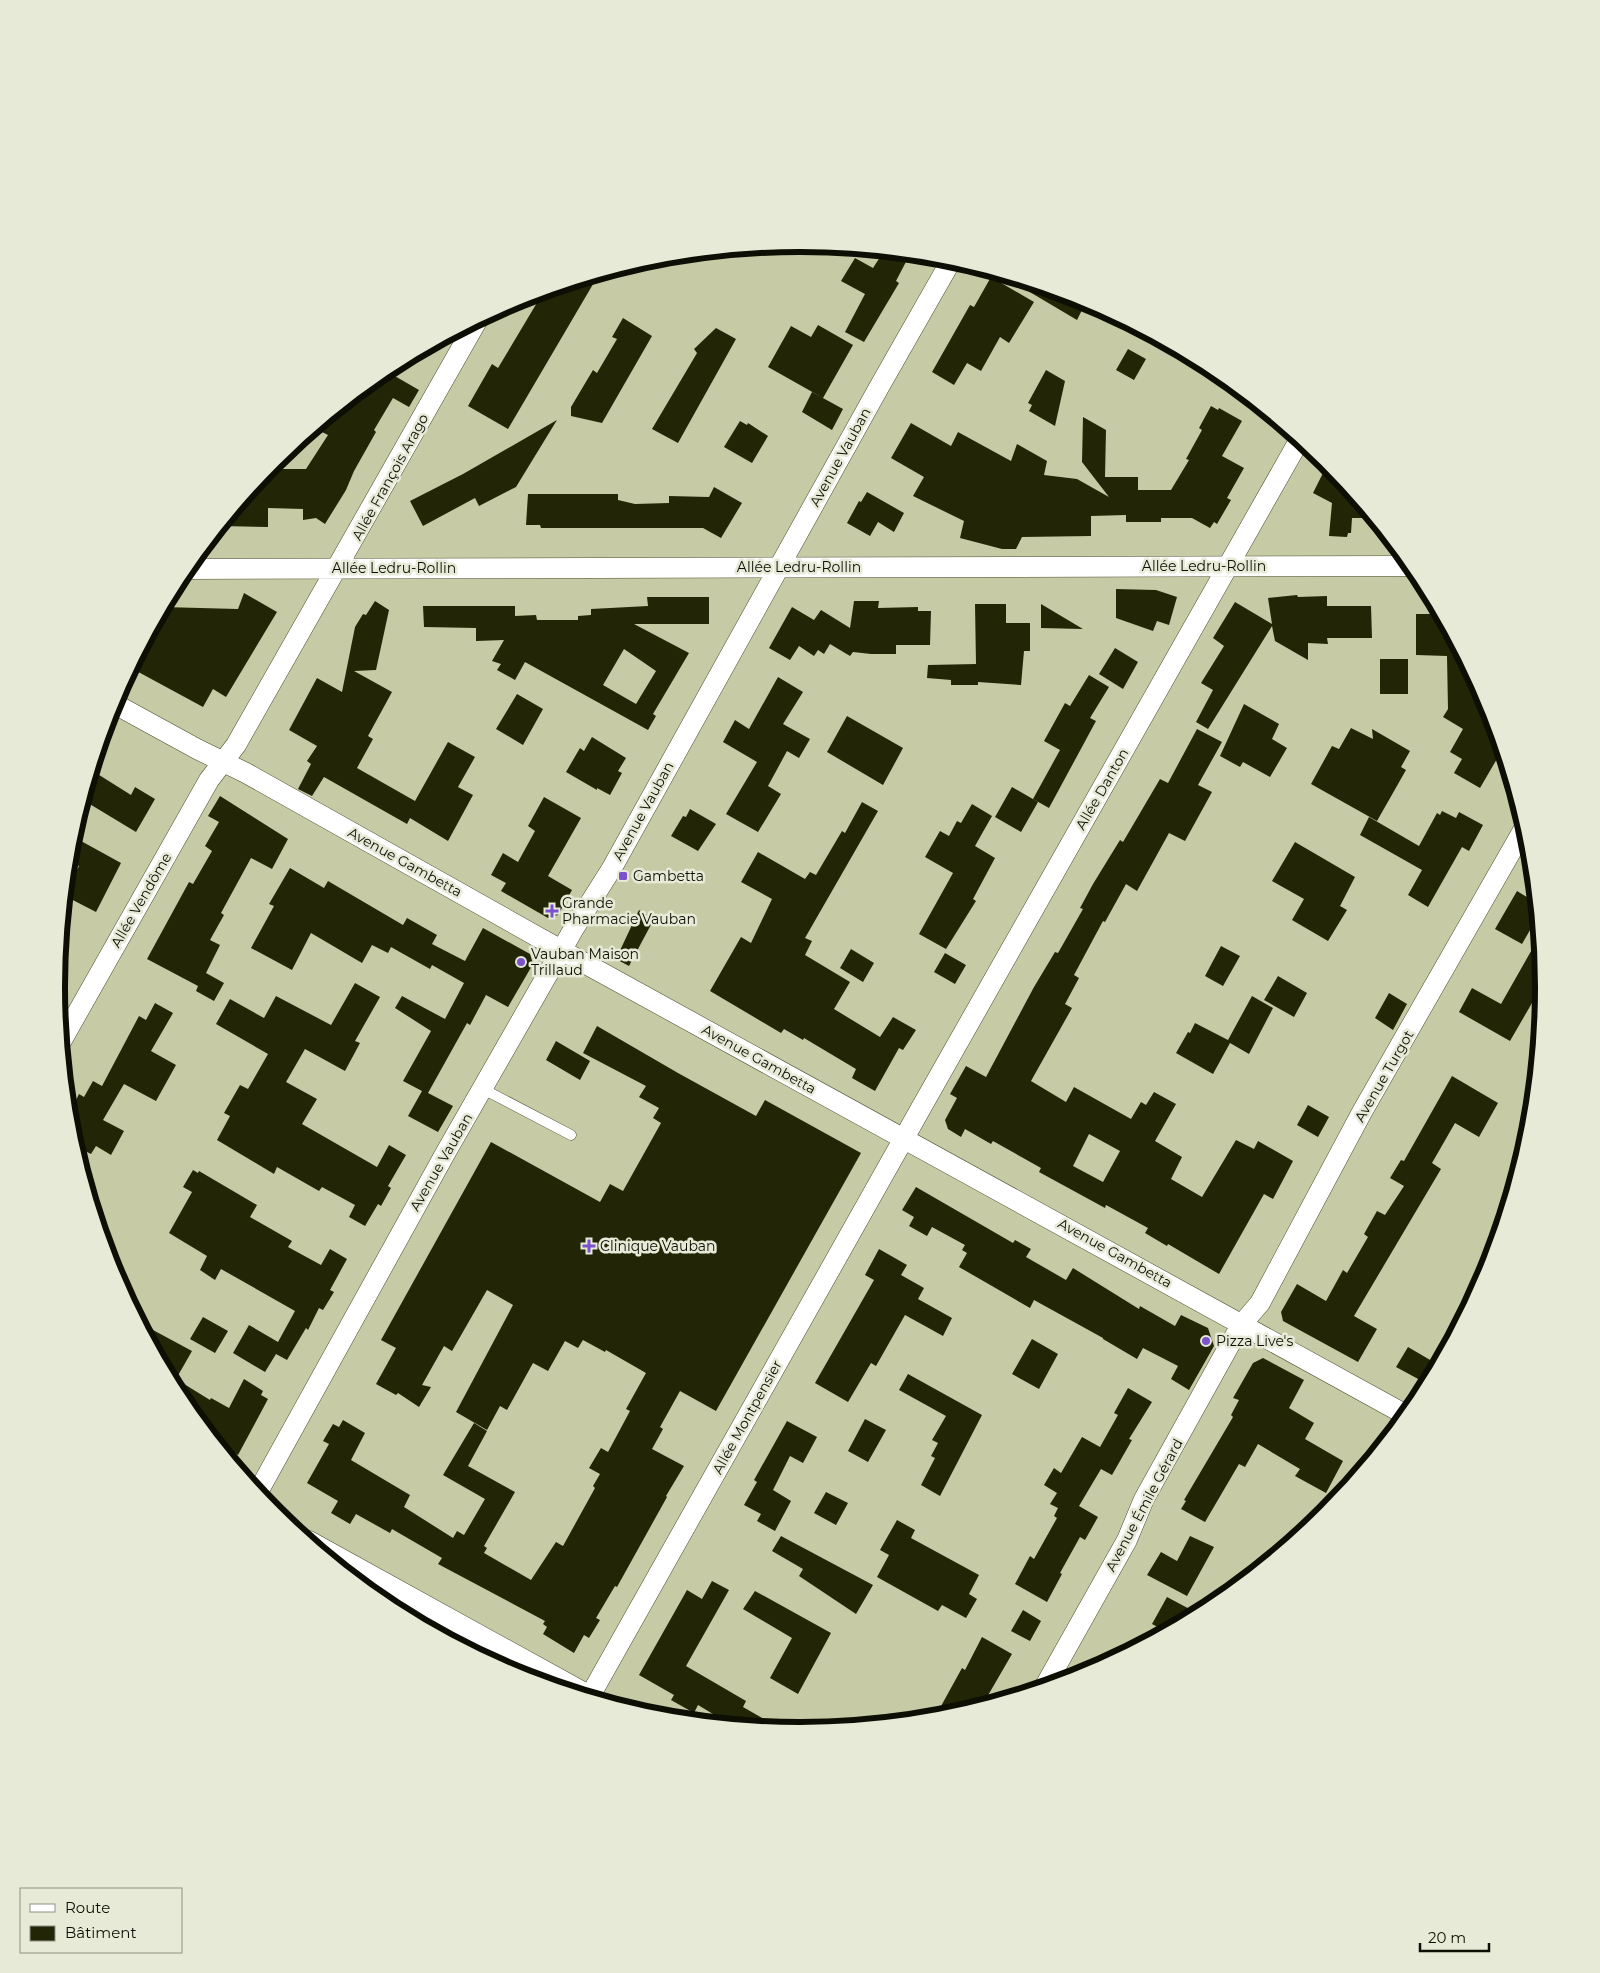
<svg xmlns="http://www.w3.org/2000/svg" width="1600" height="1973" font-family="Montserrat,sans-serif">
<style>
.building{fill:#232606;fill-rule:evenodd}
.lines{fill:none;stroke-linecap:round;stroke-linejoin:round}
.service-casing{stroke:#4b4f2f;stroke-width:11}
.minor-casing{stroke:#4b4f2f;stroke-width:21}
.service{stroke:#fff;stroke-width:10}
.minor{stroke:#fff;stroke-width:20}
.poi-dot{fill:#7a53cd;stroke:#e7ead7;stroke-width:2}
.labels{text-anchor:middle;stroke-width:5;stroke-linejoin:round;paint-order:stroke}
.street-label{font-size:14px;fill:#0e0f04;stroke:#e7ead7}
.poi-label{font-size:14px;fill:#0e0f04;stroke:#e7ead7;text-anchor:start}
.rim{fill:none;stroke:#0e0f04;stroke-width:6}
</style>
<rect width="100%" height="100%" fill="#c6cba6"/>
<!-- building -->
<path class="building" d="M 891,252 L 898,252 L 908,258 L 896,281 L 899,283 L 864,342 L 845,332 L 865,294 L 841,281 L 855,258 L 873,268 L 882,254 L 888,257 Z
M 599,274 L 508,429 L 468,406 L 492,364 L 498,368 L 544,291 Z
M 991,277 L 1034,302 L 1009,343 L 1000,337 L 981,371 L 967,363 L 954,385 L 932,372 L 970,305 L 974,307 Z
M 1026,282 L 1085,299 L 1087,300 L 1077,320 L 1023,288 Z
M 623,318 L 652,336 L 602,423 L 571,416 L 571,407 L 593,370 L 597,373 L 617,339 L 612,337 Z
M 818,325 L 853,345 L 823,398 L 768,367 L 791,326 L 811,337 Z
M 716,328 L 736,339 L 678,443 L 652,429 L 697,353 L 694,349 Z
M 1128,349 L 1146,359 L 1134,380 L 1116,370 Z
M 1046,370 L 1065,381 L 1055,426 L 1029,411 L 1032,405 L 1028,403 Z
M 381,373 L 391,378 L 393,375 L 419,390 L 409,407 L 393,398 L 374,430 L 376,432 L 354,471 L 346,490 L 325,524 L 316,518 L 303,520 L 303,509 L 268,508 L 268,527 L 220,526 L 267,469 L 306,469 L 328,435 L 322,432 L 326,426 L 321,422 Z
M 812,392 L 843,409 L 832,430 L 802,412 Z
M 1211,406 L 1218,410 L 1219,408 L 1242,421 L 1222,456 L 1244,468 L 1227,498 L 1231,500 L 1217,524 L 1214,522 L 1210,528 L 1192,518 L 1161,518 L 1161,522 L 1126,522 L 1126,515 L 1091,516 L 1091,536 L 1022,537 L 1016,549 L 1002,549 L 960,538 L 964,521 L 913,496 L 924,477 L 891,458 L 911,423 L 951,446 L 958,432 L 1011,461 L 1017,444 L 1047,461 L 1044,475 L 1077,479 L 1109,497 L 1082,462 L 1083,417 L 1106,430 L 1105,477 L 1138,477 L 1138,490 L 1171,490 L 1189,460 L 1186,459 L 1202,430 L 1199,428 Z
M 557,420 L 516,487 L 479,506 L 475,498 L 423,526 L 410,501 L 463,474 Z
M 740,421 L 747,425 L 748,423 L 768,436 L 752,463 L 724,447 Z
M 1328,463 L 1373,518 L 1352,518 L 1351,533 L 1348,533 L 1347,537 L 1329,536 L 1332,503 L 1313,493 Z
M 714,487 L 742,503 L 721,538 L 703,528 L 541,528 L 540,525 L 526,525 L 528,494 L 618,494 L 618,500 L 635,504 L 669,503 L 669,496 L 709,497 Z
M 867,492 L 904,513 L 894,532 L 878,522 L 870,536 L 847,523 L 859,501 L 861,502 Z
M 1116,589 L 1156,590 L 1177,597 L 1169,625 L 1157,621 L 1153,631 L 1116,618 Z
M 244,593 L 277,612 L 226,697 L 213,689 L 203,707 L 131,668 L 163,607 L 238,609 Z
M 1297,595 L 1298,597 L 1327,596 L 1327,606 L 1371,606 L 1372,638 L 1327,638 L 1328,644 L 1308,643 L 1308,660 L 1275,641 L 1272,626 L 1208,729 L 1196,722 L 1213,690 L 1201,683 L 1224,646 L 1213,638 L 1235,602 L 1272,624 L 1268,598 Z
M 647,597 L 709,597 L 709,624 L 634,624 L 689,653 L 653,714 L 656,716 L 648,730 L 525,662 L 515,680 L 497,670 L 501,664 L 492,661 L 504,640 L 476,641 L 476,628 L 424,627 L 423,606 L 515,606 L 515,616 L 536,615 L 537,620 L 578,620 L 578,616 L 591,615 L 591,609 L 648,606 ZM 624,649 L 656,671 L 636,704 L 603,685 Z
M 375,601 L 389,610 L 376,670 L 354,671 L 392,692 L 368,736 L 373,739 L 357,768 L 415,801 L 448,742 L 475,757 L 458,787 L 473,795 L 448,841 L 410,818 L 407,824 L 324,777 L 312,796 L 298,789 L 311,764 L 307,761 L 317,746 L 289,730 L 317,678 L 342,692 L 355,627 L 363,614 L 366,615 Z
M 854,601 L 879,601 L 878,608 L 918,607 L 918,611 L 931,611 L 930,645 L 896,645 L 896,654 L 871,654 L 853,652 L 850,656 L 830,644 L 824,654 L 818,650 L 814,656 L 799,646 L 790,660 L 769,648 L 792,607 L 814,620 L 821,610 L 850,628 Z
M 975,604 L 1006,604 L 1006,623 L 1030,623 L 1030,651 L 1024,651 L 1021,685 L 978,682 L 978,685 L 951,685 L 951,680 L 927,678 L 928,665 L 976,664 Z
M 1041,604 L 1083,629 L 1041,628 Z
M 1416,614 L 1440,614 L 1474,678 L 1474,700 L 1489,708 L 1501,752 L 1480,788 L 1454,773 L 1462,759 L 1450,752 L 1463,729 L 1443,717 L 1448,709 L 1447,656 L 1416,655 Z
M 1115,648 L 1138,662 L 1123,689 L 1099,674 Z
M 1380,659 L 1408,659 L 1408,694 L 1380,694 Z
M 1089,675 L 1109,687 L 1090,718 L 1096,721 L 1049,808 L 1033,799 L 1060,750 L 1044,741 L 1065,703 L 1070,706 Z
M 778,677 L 803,692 L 783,724 L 810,739 L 799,758 L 787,751 L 768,786 L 781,794 L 758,832 L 726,814 L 757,762 L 723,742 L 735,720 L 749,729 Z
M 517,694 L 543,709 L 523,745 L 496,729 Z
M 1244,704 L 1279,724 L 1272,739 L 1287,748 L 1270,777 L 1243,762 L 1240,767 L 1220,756 Z
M 847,716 L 903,748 L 883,785 L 827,752 Z
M 1351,728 L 1373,739 L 1372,729 L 1410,751 L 1401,767 L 1406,770 L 1377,821 L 1311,784 L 1332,746 L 1339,749 Z
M 1197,729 L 1222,742 L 1198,785 L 1212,792 L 1185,841 L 1169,833 L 1137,891 L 1126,884 L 1105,922 L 1103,921 L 1074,975 L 1079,978 L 1065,1004 L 1072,1008 L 1031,1081 L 1066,1102 L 1074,1087 L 1131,1119 L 1141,1102 L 1146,1105 L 1154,1092 L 1176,1104 L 1155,1141 L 1182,1157 L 1171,1179 L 1202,1197 L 1236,1140 L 1254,1149 L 1258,1141 L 1293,1161 L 1273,1199 L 1264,1194 L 1219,1274 L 1168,1244 L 1167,1246 L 1145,1233 L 1148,1228 L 1106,1205 L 1105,1208 L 1039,1172 L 1041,1168 L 993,1141 L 991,1144 L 965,1129 L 961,1137 L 948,1129 L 945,1120 L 957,1098 L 950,1094 L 966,1066 L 986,1077 L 1034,987 L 1055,952 L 1058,953 L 1083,909 L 1080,908 L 1093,884 L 1120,840 L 1123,842 L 1160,779 L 1168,783 ZM 1089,1134 L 1120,1151 L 1103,1182 L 1073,1166 Z
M 592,737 L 626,758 L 618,771 L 622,773 L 610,795 L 597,788 L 597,790 L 566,772 L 580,748 L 584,751 Z
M 96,773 L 131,795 L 135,787 L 155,799 L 136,832 L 83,800 L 87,788 Z
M 1012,787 L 1038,802 L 1021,832 L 995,817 Z
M 220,796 L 288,839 L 272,869 L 251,858 L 221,913 L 224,915 L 210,940 L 220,945 L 206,973 L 224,983 L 214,1001 L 196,991 L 198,986 L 147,959 L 189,882 L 193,884 L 212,851 L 205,846 L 219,822 L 208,816 Z
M 544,797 L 581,818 L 548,876 L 572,890 L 558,915 L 548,918 L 501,891 L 506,883 L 491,875 L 503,853 L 518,862 L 535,831 L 528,826 Z
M 862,802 L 878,811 L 805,938 L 812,941 L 805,955 L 850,982 L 834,1009 L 880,1037 L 893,1017 L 916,1030 L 903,1050 L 899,1048 L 875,1091 L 852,1078 L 856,1069 L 804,1038 L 803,1040 L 784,1029 L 781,1033 L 710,991 L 741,937 L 751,943 L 772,899 L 741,882 L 758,852 L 805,879 L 810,872 L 816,875 L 842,831 L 845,833 Z
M 972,804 L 992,816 L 975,846 L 995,858 L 973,899 L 976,901 L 946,949 L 919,934 L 953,873 L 925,857 L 940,831 L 949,836 L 957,821 L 961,823 Z
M 690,809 L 716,824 L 698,851 L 671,836 L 683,816 L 686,817 Z
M 1442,811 L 1456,818 L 1459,812 L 1483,825 L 1469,851 L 1462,847 L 1428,907 L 1408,895 L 1422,870 L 1360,835 L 1369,817 L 1419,846 L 1437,813 L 1440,815 Z
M 72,836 L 121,863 L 96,912 L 65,896 L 66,891 L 79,866 L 69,860 Z
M 1295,842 L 1355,877 L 1340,906 L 1347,910 L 1328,941 L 1292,920 L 1304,899 L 1272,881 Z
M 290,868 L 324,888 L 328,881 L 403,925 L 407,918 L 437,935 L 432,944 L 465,961 L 483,928 L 530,954 L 533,964 L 508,1007 L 486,995 L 470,1025 L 467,1023 L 428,1093 L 453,1106 L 438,1132 L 408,1116 L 422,1091 L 403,1081 L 431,1031 L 395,1008 L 402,996 L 445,1019 L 464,983 L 432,965 L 430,969 L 391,947 L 388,953 L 372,945 L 362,963 L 311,933 L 292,970 L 251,948 L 274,906 L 269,904 Z
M 1517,891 L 1535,902 L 1537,918 L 1522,944 L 1495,929 Z
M 639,910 L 654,919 L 629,966 L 616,959 Z
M 1539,937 L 1544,987 L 1542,1009 L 1532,1003 L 1510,1041 L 1459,1012 L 1472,988 L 1501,1004 Z
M 1221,946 L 1240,956 L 1223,986 L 1205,976 Z
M 851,949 L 874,963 L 863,982 L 840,968 Z
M 945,953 L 966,965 L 955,984 L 934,972 Z
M 1278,976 L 1307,993 L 1294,1017 L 1264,1000 Z
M 355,983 L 380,997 L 355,1041 L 360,1043 L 345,1071 L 305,1049 L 286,1082 L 317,1099 L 302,1124 L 377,1167 L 389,1145 L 406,1155 L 388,1186 L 391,1188 L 381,1206 L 378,1204 L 365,1226 L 349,1217 L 355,1205 L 322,1187 L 319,1191 L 277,1167 L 274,1174 L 217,1140 L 230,1116 L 224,1113 L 240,1085 L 248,1089 L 268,1054 L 216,1024 L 230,999 L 264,1018 L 276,996 L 331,1025 Z
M 1389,993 L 1407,1004 L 1393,1030 L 1375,1018 Z
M 1252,996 L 1273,1008 L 1249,1054 L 1230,1043 L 1213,1074 L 1176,1053 L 1188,1032 L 1190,1033 L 1195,1023 L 1228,1040 Z
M 155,1003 L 173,1013 L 151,1051 L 176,1065 L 156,1101 L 124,1084 L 103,1120 L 124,1131 L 111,1155 L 96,1146 L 91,1154 L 75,1146 L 70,1131 L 69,1114 L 79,1094 L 84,1097 L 93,1081 L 102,1086 L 139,1016 L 146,1020 Z
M 597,1026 L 678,1073 L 756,1116 L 765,1100 L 861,1153 L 716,1411 L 680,1391 L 660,1427 L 663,1429 L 652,1449 L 684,1466 L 666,1496 L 667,1497 L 617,1587 L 615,1586 L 596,1618 L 600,1620 L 589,1638 L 584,1635 L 574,1653 L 543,1634 L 547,1627 L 543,1624 L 545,1621 L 438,1564 L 442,1558 L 392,1529 L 390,1533 L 356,1514 L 350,1524 L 331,1513 L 338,1501 L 307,1483 L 329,1444 L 323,1441 L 333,1424 L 339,1427 L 343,1420 L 365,1433 L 351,1460 L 410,1495 L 404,1507 L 453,1538 L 457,1531 L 464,1535 L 485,1499 L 443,1475 L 474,1423 L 487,1431 L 468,1466 L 515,1492 L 484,1546 L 487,1548 L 484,1553 L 531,1580 L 556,1542 L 563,1546 L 595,1488 L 593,1486 L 600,1474 L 589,1468 L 601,1448 L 608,1452 L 630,1411 L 626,1409 L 646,1373 L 606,1350 L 605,1352 L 583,1340 L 578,1348 L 565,1341 L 548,1371 L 533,1363 L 507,1410 L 500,1406 L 487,1430 L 456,1412 L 513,1305 L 487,1290 L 452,1351 L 444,1346 L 422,1385 L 431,1387 L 419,1407 L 398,1393 L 396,1395 L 376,1384 L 396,1348 L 381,1340 L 491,1142 L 600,1202 L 610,1184 L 623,1191 L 661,1123 L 653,1118 L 659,1108 L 639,1097 L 646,1086 L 583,1053 Z
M 556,1041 L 590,1061 L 580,1080 L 546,1060 Z
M 1452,1076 L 1498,1103 L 1479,1137 L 1455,1123 L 1432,1163 L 1441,1169 L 1354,1316 L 1377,1329 L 1358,1362 L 1283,1321 L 1281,1312 L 1297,1284 L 1326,1301 L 1343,1270 L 1347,1273 L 1368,1237 L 1364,1234 L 1377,1211 L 1385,1215 L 1404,1186 L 1390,1178 L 1401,1160 L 1404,1161 Z
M 1308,1105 L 1329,1117 L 1318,1137 L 1297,1125 Z
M 193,1170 L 198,1173 L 199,1171 L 257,1205 L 250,1217 L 292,1241 L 288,1247 L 321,1265 L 330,1249 L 347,1259 L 330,1290 L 334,1292 L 323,1310 L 319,1308 L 308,1330 L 306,1328 L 287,1360 L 276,1354 L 265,1372 L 233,1353 L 249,1325 L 278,1342 L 295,1311 L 221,1269 L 215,1280 L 200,1270 L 207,1256 L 169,1233 L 192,1192 L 183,1187 Z
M 916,1187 L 1013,1243 L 1015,1240 L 1031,1249 L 1026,1257 L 1066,1280 L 1073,1268 L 1139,1309 L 1140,1306 L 1175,1326 L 1181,1315 L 1208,1328 L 1214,1346 L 1189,1390 L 1171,1379 L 1178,1366 L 1143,1348 L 1137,1359 L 1103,1339 L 1103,1338 L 1034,1300 L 1030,1308 L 959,1267 L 967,1253 L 962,1250 L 965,1245 L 932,1227 L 927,1236 L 909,1226 L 914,1217 L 902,1210 Z
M 879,1249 L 907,1265 L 901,1275 L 924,1288 L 918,1299 L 952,1318 L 943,1336 L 905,1315 L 876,1366 L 871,1363 L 848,1402 L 815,1383 L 874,1280 L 865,1275 Z
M 203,1317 L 228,1331 L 215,1353 L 190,1339 Z
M 140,1323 L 192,1351 L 176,1379 L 210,1400 L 211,1398 L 229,1408 L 244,1379 L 263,1391 L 261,1395 L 268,1399 L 238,1455 L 218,1444 L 181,1399 Z
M 1032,1339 L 1058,1354 L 1039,1389 L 1012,1374 Z
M 1408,1347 L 1437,1364 L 1429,1380 L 1422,1376 L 1420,1380 L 1396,1367 Z
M 1263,1358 L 1304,1380 L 1289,1408 L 1314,1423 L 1305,1439 L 1343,1461 L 1326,1493 L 1295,1476 L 1300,1469 L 1258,1444 L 1245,1467 L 1239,1464 L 1205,1522 L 1181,1509 L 1186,1501 L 1184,1500 L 1233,1417 L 1231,1415 L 1239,1400 L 1233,1398 L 1253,1363 Z
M 908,1374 L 982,1415 L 940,1496 L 921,1485 L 935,1458 L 931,1456 L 938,1443 L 932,1440 L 946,1416 L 899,1390 Z
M 1128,1388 L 1152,1402 L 1129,1439 L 1132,1440 L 1112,1475 L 1101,1469 L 1079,1506 L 1098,1517 L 1085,1540 L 1080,1537 L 1060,1573 L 1062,1574 L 1047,1602 L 1015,1584 L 1030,1556 L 1034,1559 L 1057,1518 L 1054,1516 L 1058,1508 L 1050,1504 L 1057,1493 L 1044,1485 L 1054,1468 L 1061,1473 L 1082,1437 L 1100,1447 L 1118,1415 L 1114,1413 Z
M 865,1419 L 886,1430 L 868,1462 L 848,1451 Z
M 787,1421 L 817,1437 L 803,1463 L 790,1456 L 773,1490 L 791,1501 L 775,1531 L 757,1521 L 761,1514 L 744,1505 L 757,1482 L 754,1480 Z
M 826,1492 L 848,1503 L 836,1525 L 814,1513 Z
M 897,1520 L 915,1530 L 911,1538 L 979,1575 L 969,1594 L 977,1599 L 966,1618 L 942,1605 L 938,1611 L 877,1577 L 889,1555 L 880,1550 Z
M 781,1536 L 873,1585 L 856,1614 L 799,1576 L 803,1569 L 772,1551 Z
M 1190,1536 L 1214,1547 L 1187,1596 L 1147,1575 L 1161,1552 L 1177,1561 Z
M 712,1581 L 729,1590 L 686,1666 L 746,1701 L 743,1707 L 780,1728 L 728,1723 L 698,1705 L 694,1713 L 671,1700 L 674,1695 L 639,1675 L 687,1590 L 702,1599 Z
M 755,1591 L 831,1633 L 798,1694 L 770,1678 L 792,1638 L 743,1609 Z
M 1167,1597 L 1197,1613 L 1165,1631 L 1152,1624 Z
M 1023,1610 L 1041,1621 L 1030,1641 L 1011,1631 Z
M 982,1637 L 1012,1654 L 983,1704 L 945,1716 L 935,1717 L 962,1668 L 965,1670 Z"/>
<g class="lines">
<!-- service casing -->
<g class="service-casing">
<path id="service" d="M 483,1089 L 571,1135"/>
</g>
<!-- minor casing -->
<g class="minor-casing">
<path id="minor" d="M 185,569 L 1412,566
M 113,703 L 197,749 L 246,773 L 586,964 L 1406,1415
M 62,1040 L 209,780 L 236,745 L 478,319
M 258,1492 L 446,1152 L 573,930 L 612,868 L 878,389 L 952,259
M 309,1541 L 590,1696
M 1045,1686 L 1127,1540 L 1144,1499 L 1229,1346 L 1242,1324 L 1260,1303 L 1362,1112 L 1525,827
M 590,1696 L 921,1108 L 1300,439"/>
</g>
<!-- service -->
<use href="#service" class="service"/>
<!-- minor -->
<use href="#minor" class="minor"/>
</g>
<!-- markers -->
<g class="poi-dot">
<rect x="618" y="871" width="10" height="10" rx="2.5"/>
<path d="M549.5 903.5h5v5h5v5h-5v5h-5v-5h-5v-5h5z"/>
<circle cx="521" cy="962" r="5"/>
<path d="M586.5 1238.5h5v5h5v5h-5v5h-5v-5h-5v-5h5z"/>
<circle cx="1206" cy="1341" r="5"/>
</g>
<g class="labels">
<!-- street labels -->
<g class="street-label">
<text transform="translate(840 457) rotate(-61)" y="5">Avenue Vauban</text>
<text transform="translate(390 477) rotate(-61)" y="5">Allée François Arago</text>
<text x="1204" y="571">Allée Ledru-Rollin</text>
<text x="799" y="572">Allée Ledru-Rollin</text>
<text x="394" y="573">Allée Ledru-Rollin</text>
<text transform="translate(1102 789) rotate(-60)" y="5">Allée Danton</text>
<text transform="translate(643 811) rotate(-61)" y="5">Avenue Vauban</text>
<text transform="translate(405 862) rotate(29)" y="5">Avenue Gambetta</text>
<text transform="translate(141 900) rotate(-60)" y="5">Allée Vendôme</text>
<text transform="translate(759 1059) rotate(29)" y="5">Avenue Gambetta</text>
<text transform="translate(1384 1076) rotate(-60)" y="5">Avenue Turgot</text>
<text transform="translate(441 1162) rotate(-60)" y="5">Avenue Vauban</text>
<text transform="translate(1115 1253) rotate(29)" y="5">Avenue Gambetta</text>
<text transform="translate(747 1417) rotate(-61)" y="5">Allée Montpensier</text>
<text transform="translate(1144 1505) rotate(-62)" y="5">Avenue Émile Gérard</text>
</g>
<!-- poi labels -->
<g class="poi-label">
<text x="633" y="881">Gambetta</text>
<text x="562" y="908">Grande<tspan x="562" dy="16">Pharmacie Vauban</tspan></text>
<text x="531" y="959">Vauban Maison<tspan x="531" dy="16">Trillaud</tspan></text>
<text x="600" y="1251">Clinique Vauban</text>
<text x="1216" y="1346">Pizza Live's</text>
</g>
</g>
<!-- crop -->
<path d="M0 0H1600V1973H0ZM65 987a735 735 0 1 1 1470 0a735 735 0 1 1-1470 0Z" fill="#e7ead7" fill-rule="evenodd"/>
<path class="rim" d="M65 987a735 735 0 1 1 1470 0a735 735 0 1 1-1470 0Z"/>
<!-- legend -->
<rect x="20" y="1888" width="162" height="65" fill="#e7ead7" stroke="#909283"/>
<rect x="30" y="1904" width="25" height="8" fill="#ffffff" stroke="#909283"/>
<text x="65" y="1913" font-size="15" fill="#0e0f04">Route</text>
<rect x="30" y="1926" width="25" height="15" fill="#232606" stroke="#909283"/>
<text x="65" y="1938" font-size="15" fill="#0e0f04">Bâtiment</text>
<!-- scale -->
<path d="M1420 1943v8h69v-8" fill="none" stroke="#0e0f04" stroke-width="2.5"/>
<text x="1428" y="1943" font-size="15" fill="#0e0f04" stroke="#e7ead7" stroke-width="4" paint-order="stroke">20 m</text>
</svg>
